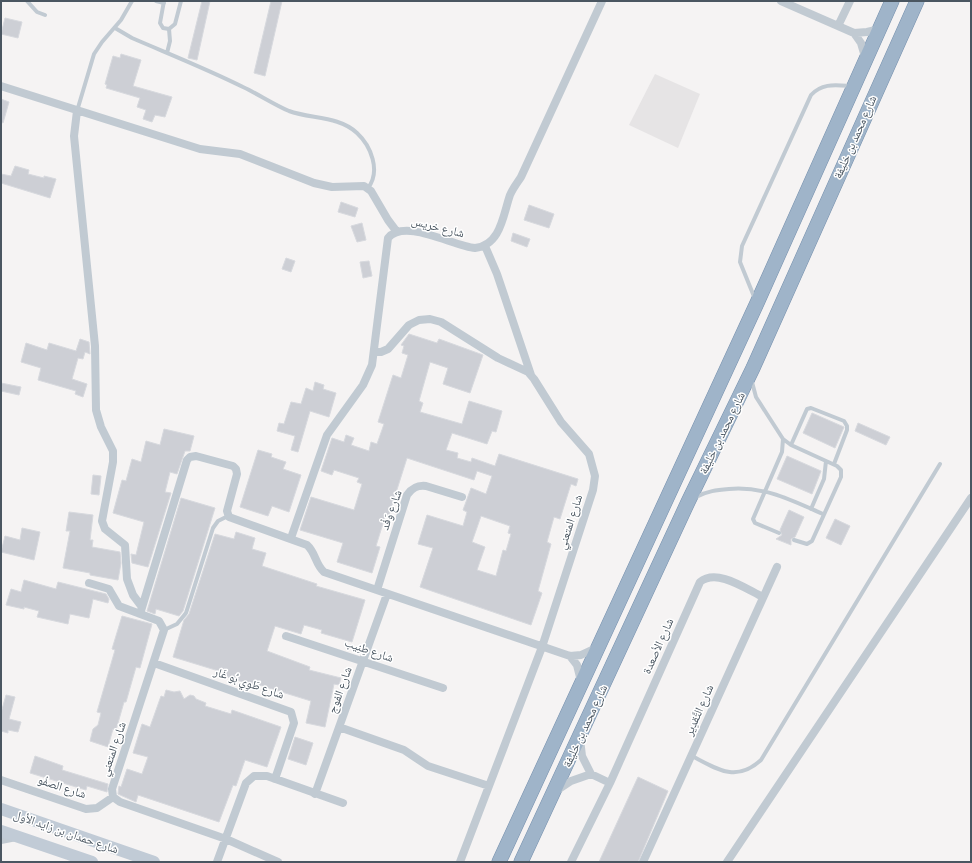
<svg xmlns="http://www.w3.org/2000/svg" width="972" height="863" font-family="Manrope,'Noto Naskh Arabic',sans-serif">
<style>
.education{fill:#e6e4e5}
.building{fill:#cdcfd5;stroke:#d7d9de;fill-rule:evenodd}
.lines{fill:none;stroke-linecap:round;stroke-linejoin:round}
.trunk-casing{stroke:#7690ad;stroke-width:15}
.service{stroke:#c1cad2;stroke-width:4}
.minor{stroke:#c1cad2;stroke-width:8}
.secondary{stroke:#c1cbd6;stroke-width:12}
.trunk{stroke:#9fb4c9;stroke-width:14}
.labels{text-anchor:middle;stroke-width:3;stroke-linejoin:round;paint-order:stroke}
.street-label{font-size:12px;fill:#4a5661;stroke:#fff}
</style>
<rect width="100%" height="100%" fill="#f5f3f3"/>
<!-- education -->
<path class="education" d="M 655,74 L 700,94 L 678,148 L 629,125 Z"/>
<!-- building -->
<path class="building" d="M 202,1 L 210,1 L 197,60 L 188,58 Z
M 271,1 L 282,1 L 265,76 L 254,73 Z
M 5,18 L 22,22 L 18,38 L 1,34 Z
M 121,54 L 141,60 L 133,86 L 172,97 L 165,117 L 155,115 L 152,122 L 143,119 L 146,110 L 137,107 L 140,98 L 106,88 L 107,85 L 105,84 L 113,56 L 120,58 Z
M 1,99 L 9,102 L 3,123 L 1,122 Z
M 15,166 L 29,170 L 28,174 L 44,178 L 44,176 L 56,179 L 50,198 L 1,183 L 1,174 L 11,176 Z
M 341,202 L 358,208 L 355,217 L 338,212 Z
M 529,205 L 554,214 L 549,228 L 524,220 Z
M 362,223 L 366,240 L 357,242 L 351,226 Z
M 513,233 L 530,239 L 527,247 L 511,241 Z
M 286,258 L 295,261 L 291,272 L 282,269 Z
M 369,261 L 372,276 L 363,278 L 360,262 Z
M 409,334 L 437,343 L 439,339 L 483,355 L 470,393 L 443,384 L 448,368 L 430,362 L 419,401 L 423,403 L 420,412 L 462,424 L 469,401 L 502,411 L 496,432 L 492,431 L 487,444 L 452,433 L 446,450 L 458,453 L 457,458 L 471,462 L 472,458 L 495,466 L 499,454 L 578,479 L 576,486 L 571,484 L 560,519 L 554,517 L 547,542 L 551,544 L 538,591 L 542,593 L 531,625 L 420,587 L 433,548 L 418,544 L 427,515 L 463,526 L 467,512 L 463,510 L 471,488 L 486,494 L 492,476 L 477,471 L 474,480 L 407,458 L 388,518 L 385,517 L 376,546 L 380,547 L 372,573 L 337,562 L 343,543 L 300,530 L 311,497 L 354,510 L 362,484 L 357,482 L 359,478 L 334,470 L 332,475 L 321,471 L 332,438 L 344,442 L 346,435 L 354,438 L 351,445 L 369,451 L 371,442 L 377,444 L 384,424 L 378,422 L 393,375 L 401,378 L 408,355 L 402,353 L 404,346 L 401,345 ZM 481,516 L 510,526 L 508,533 L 511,534 L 506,551 L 503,550 L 496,576 L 477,570 L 485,547 L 472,542 Z
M 80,339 L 89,342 L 90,354 L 85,352 L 83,359 L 78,358 L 72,379 L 87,384 L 83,397 L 75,394 L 76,391 L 38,380 L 41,368 L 21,362 L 26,343 L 47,350 L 49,343 L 76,351 Z
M 315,382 L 324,385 L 323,389 L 336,393 L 329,417 L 310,411 L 298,452 L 291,450 L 295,436 L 277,431 L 279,423 L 284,424 L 291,402 L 301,404 L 306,388 L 313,391 Z
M 1,383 L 21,387 L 19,395 L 1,391 Z
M 812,413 L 844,427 L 835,448 L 803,433 Z
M 858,423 L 890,437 L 886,445 L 855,431 Z
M 164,429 L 194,436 L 190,451 L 185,451 L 177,474 L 170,472 L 165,492 L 171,493 L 148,567 L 132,563 L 131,554 L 136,555 L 144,522 L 113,513 L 122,480 L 126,481 L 132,459 L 141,462 L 146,441 L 160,445 Z
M 258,450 L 272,454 L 271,457 L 286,462 L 283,469 L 301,475 L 289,512 L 272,506 L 268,516 L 240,507 Z
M 787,456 L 821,471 L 812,494 L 777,479 Z
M 93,475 L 101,476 L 99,495 L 91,494 Z
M 181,498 L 215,508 L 183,611 L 179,616 L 156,609 L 155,614 L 147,611 Z
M 789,510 L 804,517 L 795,537 L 791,539 L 791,545 L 776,539 L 782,535 L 780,530 Z
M 69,512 L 93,515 L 90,540 L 93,540 L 92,547 L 120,552 L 121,563 L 118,580 L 90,575 L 90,573 L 63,568 L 70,531 L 66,531 Z
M 835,519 L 850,526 L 841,545 L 826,538 Z
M 22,528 L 40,532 L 34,560 L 1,552 L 5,536 L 20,540 Z
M 236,532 L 255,538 L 252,549 L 266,553 L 262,566 L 317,584 L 316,586 L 365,600 L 352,642 L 321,633 L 322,630 L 304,625 L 301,634 L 275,626 L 267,651 L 310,667 L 309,670 L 341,678 L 339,685 L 334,684 L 325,727 L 306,723 L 311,701 L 256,684 L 256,686 L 221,675 L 222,672 L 173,657 L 184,620 L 189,614 L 215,534 L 234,539 Z
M 24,580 L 56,589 L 58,582 L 106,594 L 109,599 L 108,603 L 93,599 L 89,618 L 70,614 L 68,624 L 37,617 L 39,611 L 24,607 L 24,609 L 6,605 L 11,589 L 21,592 Z
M 122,616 L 152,624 L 140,668 L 136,667 L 126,702 L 124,702 L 116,730 L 113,729 L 108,747 L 90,741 L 93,729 L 98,725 L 101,713 L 97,712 L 115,650 L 112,649 Z
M 166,690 L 174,692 L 180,691 L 184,699 L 190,695 L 194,696 L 196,699 L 206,703 L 205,706 L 231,714 L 232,710 L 281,727 L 267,767 L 245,760 L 236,786 L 233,785 L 219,822 L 138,795 L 136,802 L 118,794 L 119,786 L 121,787 L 127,769 L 142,774 L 148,757 L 133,753 L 142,724 L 150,727 L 161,696 L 164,697 Z
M 6,695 L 15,697 L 9,719 L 21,722 L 18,732 L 8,730 L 8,733 L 1,731 L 1,713 Z
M 295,737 L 313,743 L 306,765 L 288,759 Z
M 35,756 L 63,766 L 62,770 L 108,784 L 107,792 L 87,786 L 86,790 L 30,773 Z
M 638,777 L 668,791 L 638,862 L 599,862 Z"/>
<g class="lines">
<!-- trunk casing -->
<g class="trunk-casing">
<path id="trunk" d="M 499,862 L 757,303 L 892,1
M 521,862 L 688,502 L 753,368 L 917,1"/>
</g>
<!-- service -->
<path class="service" d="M 27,1 L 37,12 L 45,15
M 156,1 L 164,3
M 164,1 L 160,23 L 163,28 L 169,29 L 175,24 L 181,1
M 115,28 L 132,38 C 169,54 207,69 243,87 C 258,94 273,104 289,111 C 311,119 339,116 357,133 C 371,146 381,171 368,188
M 167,53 L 170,41 L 169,29
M 77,111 L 94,54 L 102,42 L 121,20 L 132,1
M 755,299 L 740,262 L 742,246 L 811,95 C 822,83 835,85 850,86
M 752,382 L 756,397 L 783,439 L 791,445 L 837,466 L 841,470 L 841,477 L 812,541 L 807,544 L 794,540
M 791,445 L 807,409 L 811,408 L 844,421 L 847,426 L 847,430 L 834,464
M 696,497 C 707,491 717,490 729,489 C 765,486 791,500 823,514
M 811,509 L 824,479 L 826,461
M 779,533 L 755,523 L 753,519 L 782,452 L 783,439
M 164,630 L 177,624 L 186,613 L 213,528 L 218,521 L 228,516
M 692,756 C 717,769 736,783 761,760 L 940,464"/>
<!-- minor -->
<path class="minor" d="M 781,1 L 854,33 L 867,32 L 880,29
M 838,26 L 850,1
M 854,33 L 861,43 L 866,60
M 1,86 L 200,149 L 240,154 L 314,183 L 332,187 L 364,186 L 371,191 L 388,220 L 397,232
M 77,111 L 74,136 L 95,346 L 96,410 L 101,427 L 113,451 L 113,462 L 102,521 L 105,529 L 125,545 L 127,579 L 133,595 L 142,607
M 485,246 L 497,274 L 531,375
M 374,352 L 381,352 L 388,349 L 409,325 L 419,320 L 430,319 L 441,322 L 498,358 L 528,372 L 534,379 L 561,422 L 589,454 L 595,476 L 593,490 L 542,647 L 460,862
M 291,538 L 327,435 L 363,385 L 372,365 L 388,238 C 405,218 453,246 475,248 C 501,245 503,215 510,195 C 513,188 517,183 521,177 L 602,1
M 89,583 L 109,589 L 119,606 L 159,621 L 164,630 L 112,789 L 113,797 L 120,802 L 226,839 L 278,862
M 377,590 L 407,495 C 412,488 417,485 426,486 L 462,497
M 140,614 L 187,460 L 190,457 L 196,456 L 233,466 L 236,469 L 237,474 L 227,511 L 229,517 L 307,545 C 316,553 315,564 324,572 L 570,656 L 581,655 L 596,648
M 286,636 L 443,688
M 570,656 L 577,665 L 581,681
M 154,663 L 291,712 L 294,723 L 275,779
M 339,727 L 404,750 L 428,766 L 489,786
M 580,739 L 582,756 L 591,774 L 610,783
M 1,780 L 86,809 L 97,808 L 113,797
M 556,791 L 571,781 L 591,774
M 315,794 L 387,594
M 1,840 L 16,837
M 217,862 L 246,783 L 254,776 L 267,776 L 343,803
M 571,862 L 610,783 L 700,582 C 717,568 746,589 763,597
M 643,862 L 777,567
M 727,862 L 971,498"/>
<!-- secondary -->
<path class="secondary" d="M 1,809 L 154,862
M 1,831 L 92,862"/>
<!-- trunk -->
<use href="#trunk" class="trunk"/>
</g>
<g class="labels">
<!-- street labels -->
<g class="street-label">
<text transform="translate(855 137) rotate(-66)" y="4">شارع محمد بن خليفة</text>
<text transform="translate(438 227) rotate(14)" y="4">شارع خريس</text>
<text transform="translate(722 433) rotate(-64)" y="4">شارع محمد بن خليفة</text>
<text transform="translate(391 510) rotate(-70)" y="4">شارع وَفْد</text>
<text transform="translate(570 522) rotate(-72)" y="4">شارع المتعني</text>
<text transform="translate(658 646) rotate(-66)" y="4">شارع الأصعدة</text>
<text transform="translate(369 650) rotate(19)" y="4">شارع طِنِيب</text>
<text transform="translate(249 683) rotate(19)" y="4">شارع طَوِي بُو غَار</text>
<text transform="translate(340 690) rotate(-70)" y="4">شارع الفوج</text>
<text transform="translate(699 710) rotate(-66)" y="4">شارع التَّقدِير</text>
<text transform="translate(585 726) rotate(-65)" y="4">شارع محمد بن خليفة</text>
<text transform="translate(113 749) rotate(-71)" y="4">شارع المتعني</text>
<text transform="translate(62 787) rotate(18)" y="4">شارع الصفُو</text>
<text transform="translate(66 832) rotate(19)" y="4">شارع حمدان بن زايد الأول</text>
</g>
</g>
<!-- border -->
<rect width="972" height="863" fill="none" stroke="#4a5661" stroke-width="4"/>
</svg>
